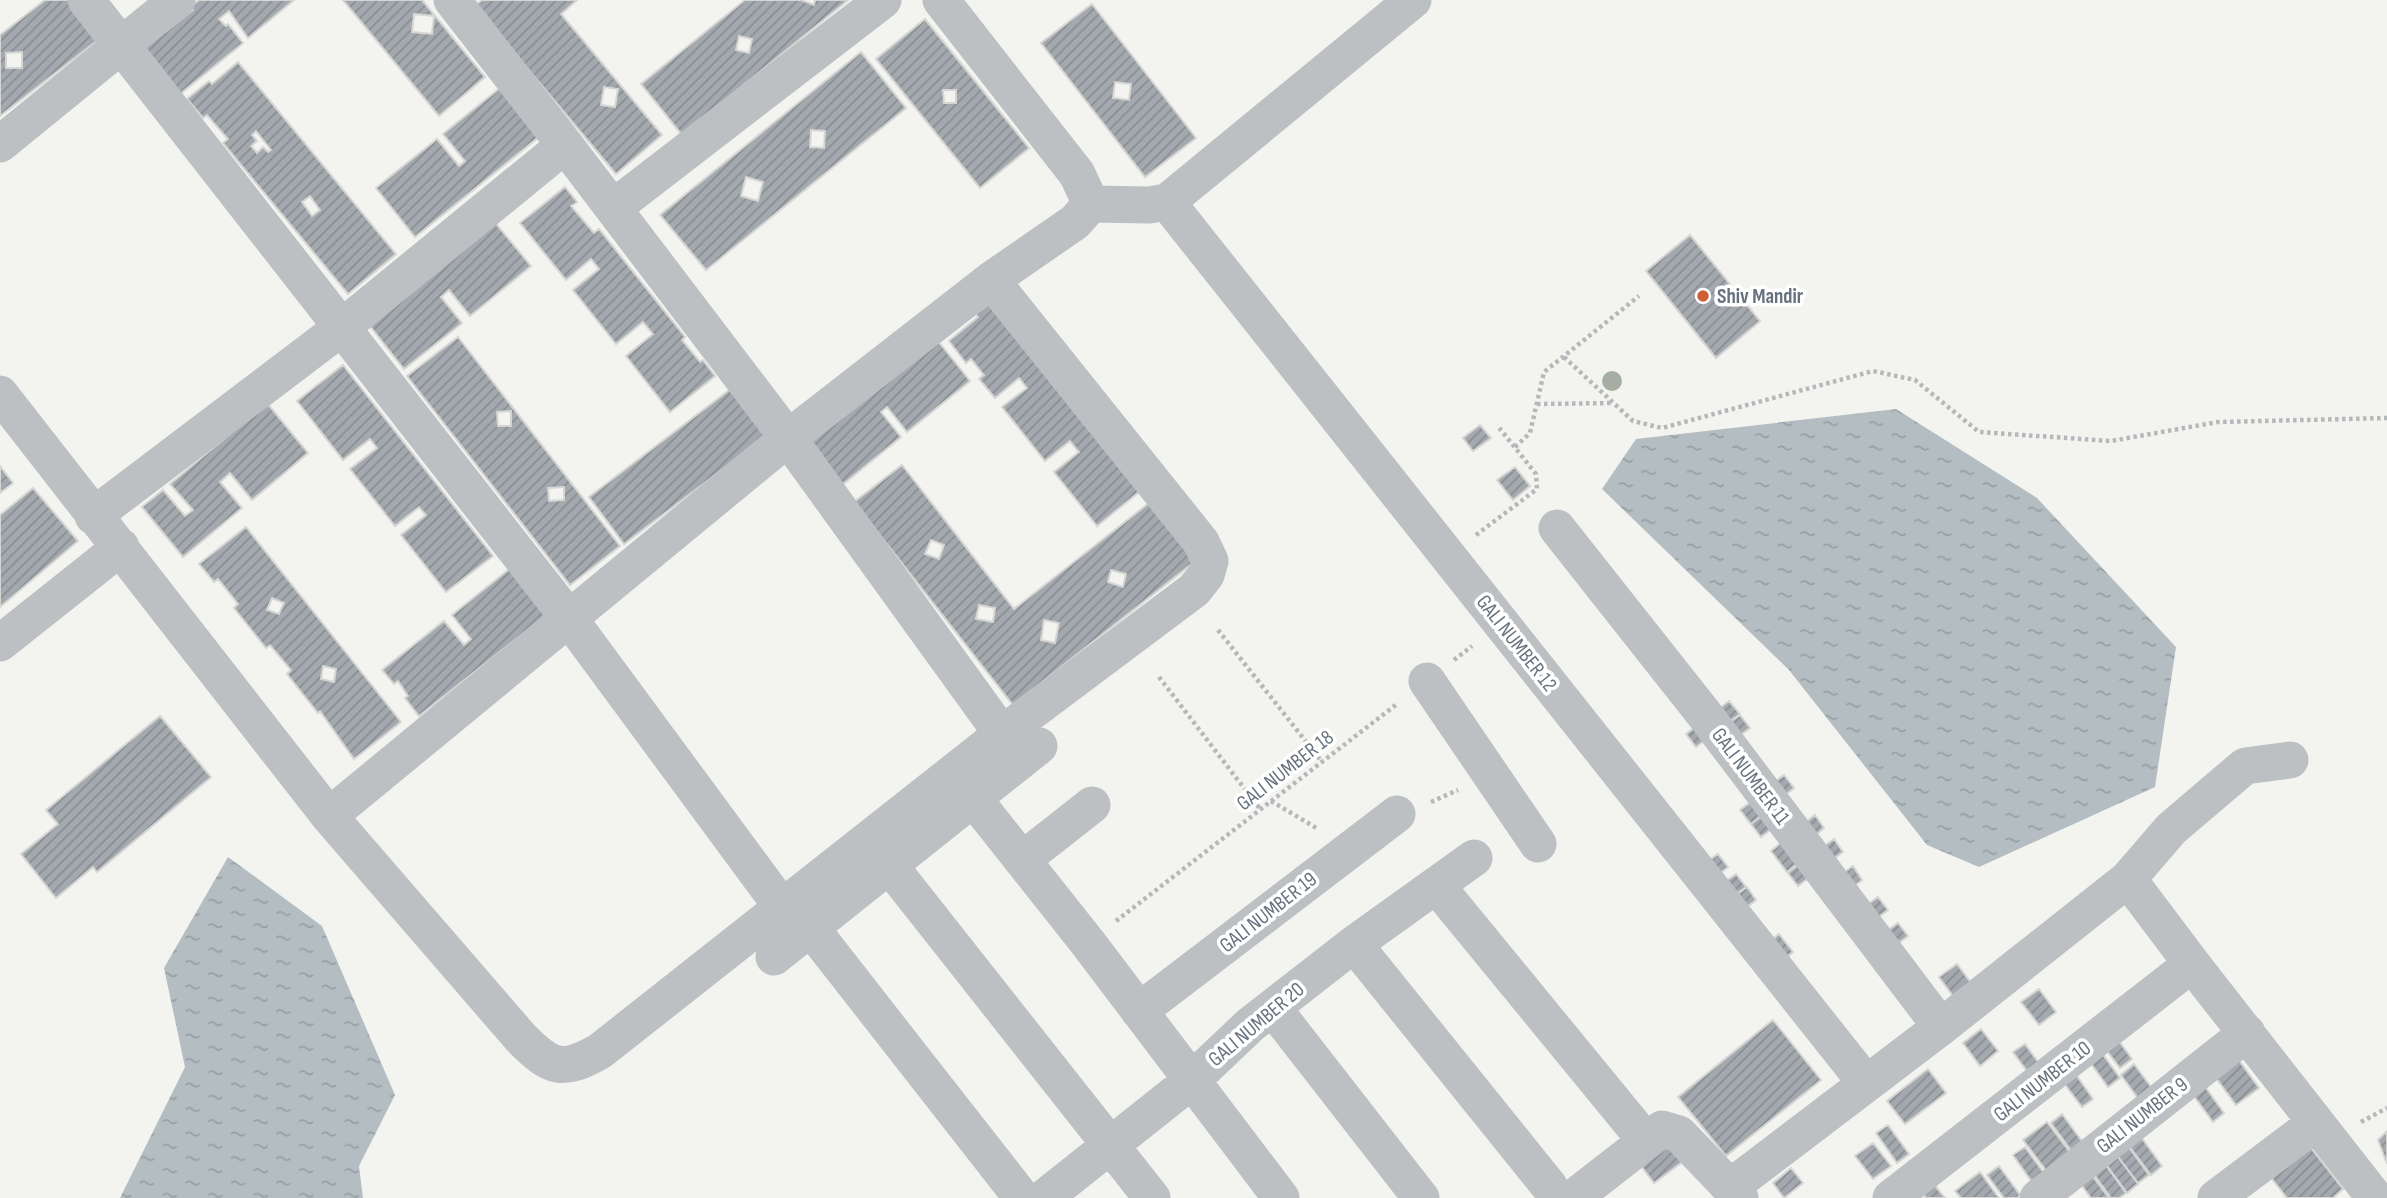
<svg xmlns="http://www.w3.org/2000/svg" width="2387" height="1198" font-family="'Sofia Sans Condensed',sans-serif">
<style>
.water{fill:url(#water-ripples)}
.building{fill:url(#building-hatch);stroke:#d5d5d3;stroke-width:2;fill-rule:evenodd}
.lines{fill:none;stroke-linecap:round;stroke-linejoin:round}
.path{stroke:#b5b8ba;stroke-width:4.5;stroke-dasharray:3.5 3.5;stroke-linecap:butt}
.minor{stroke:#bdc0c3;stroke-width:37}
.tree{fill:#a6aea3}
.poi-dot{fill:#cd5f37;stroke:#fff;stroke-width:2.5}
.labels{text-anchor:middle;stroke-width:7;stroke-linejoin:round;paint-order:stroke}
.poi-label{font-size:21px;font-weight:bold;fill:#66727d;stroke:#fff;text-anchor:start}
.street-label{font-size:21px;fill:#66727d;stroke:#fff}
</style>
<defs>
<pattern id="water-ripples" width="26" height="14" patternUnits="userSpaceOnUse" patternTransform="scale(1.75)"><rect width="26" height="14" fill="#b4bec2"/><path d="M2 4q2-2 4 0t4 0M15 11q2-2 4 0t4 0" fill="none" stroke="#969fa3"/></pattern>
<pattern id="building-hatch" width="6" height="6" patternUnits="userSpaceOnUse" patternTransform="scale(1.75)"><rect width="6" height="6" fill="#a3a9ae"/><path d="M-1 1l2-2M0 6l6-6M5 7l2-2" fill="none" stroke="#898e93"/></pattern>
</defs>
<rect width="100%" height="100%" fill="#f3f3f0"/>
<!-- water -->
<path class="water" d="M 1896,409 L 2037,498 L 2176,647 L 2155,787 L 1979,867 L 1927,845 L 1789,670 L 1602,489 L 1636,439 Z
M 228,857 L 322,926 L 395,1095 L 359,1166 L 363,1198 L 120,1198 L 185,1067 L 164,968 Z"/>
<!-- building -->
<path class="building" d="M 45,0 L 74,0 L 103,36 L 0,116 L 0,35 ZM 22,52 L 22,68 L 6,68 L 6,53 Z
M 199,0 L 294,0 L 248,38 L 229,11 L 219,19 L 226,26 L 228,24 L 243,43 L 180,94 L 139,44 L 164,33 L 193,10 L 191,7 Z
M 343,0 L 422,0 L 485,77 L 439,116 ZM 414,14 L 434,16 L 432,34 L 412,32 Z
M 482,0 L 577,0 L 561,14 L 662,135 L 616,174 L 475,6 ZM 604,87 L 618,89 L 615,107 L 601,105 Z
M 745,0 L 801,0 L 814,5 L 815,0 L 848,0 L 682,135 L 641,84 ZM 739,36 L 752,39 L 749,53 L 736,50 Z
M 1092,4 L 1196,138 L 1145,177 L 1041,43 ZM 1115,82 L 1131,84 L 1129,100 L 1113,98 Z
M 925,19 L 1029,148 L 980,188 L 876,59 ZM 943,90 L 956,90 L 956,103 L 944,103 Z
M 861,52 L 906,108 L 706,270 L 660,215 ZM 811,130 L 825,131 L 824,148 L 810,147 ZM 746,177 L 763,182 L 758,201 L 741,196 Z
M 238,62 L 396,254 L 348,294 L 223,143 L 228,139 L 207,115 L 203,118 L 187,99 L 209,81 L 212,84 ZM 256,131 L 271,150 L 268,152 L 263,147 L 257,153 L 251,146 L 257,141 L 252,135 ZM 310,196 L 320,210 L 312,216 L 302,202 Z
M 505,84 L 545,132 L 415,237 L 376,188 L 437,139 L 459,166 L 465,161 L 443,134 Z
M 565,187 L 577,202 L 571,206 L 594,233 L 599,229 L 685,337 L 682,340 L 700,362 L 703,360 L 715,376 L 670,412 L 626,356 L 653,334 L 643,322 L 616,344 L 573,290 L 599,269 L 591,259 L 566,280 L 520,223 Z
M 492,219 L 531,266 L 470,316 L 449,290 L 441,297 L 462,323 L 404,369 L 366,321 Z
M 1690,235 L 1760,321 L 1716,358 L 1646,271 Z
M 994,300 L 1144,488 L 1097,526 L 1054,472 L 1079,452 L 1070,441 L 1045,461 L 1002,407 L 1027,388 L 1019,378 L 995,398 L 979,379 L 984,375 L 971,359 L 966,363 L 949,341 L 978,317 L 976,314 Z
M 934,336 L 970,381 L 907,432 L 887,407 L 881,412 L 901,437 L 842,485 L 806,440 Z
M 458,337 L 620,546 L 570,585 L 407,376 ZM 511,411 L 511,426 L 498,426 L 497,412 ZM 564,487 L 564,500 L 549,501 L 548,488 Z
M 343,365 L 493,556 L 446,592 L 401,535 L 426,515 L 419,507 L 395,526 L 350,469 L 377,448 L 370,439 L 343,460 L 297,401 Z
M 732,388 L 768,435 L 624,544 L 589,497 Z
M 267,403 L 308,453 L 252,500 L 230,473 L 220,482 L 242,508 L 183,557 L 142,507 L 163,490 L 185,516 L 193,510 L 170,484 Z
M 1480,425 L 1491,438 L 1473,451 L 1463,438 Z
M 902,465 L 1014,609 L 1158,496 L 1204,554 L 1013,705 L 854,502 ZM 931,540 L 944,545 L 939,559 L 925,554 ZM 1111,570 L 1126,574 L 1123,587 L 1108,582 ZM 979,605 L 995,608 L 993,622 L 976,619 ZM 1044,620 L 1059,623 L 1055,643 L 1041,640 Z
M 0,466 L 13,483 L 0,493 Z
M 1515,467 L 1530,486 L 1513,500 L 1497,480 Z
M 33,488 L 78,541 L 0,607 L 0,515 Z
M 246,527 L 401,722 L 354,759 L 320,711 L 318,713 L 287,674 L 291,670 L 270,645 L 266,648 L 234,608 L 238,604 L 218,579 L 214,582 L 199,564 ZM 272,598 L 284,603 L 279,614 L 267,610 ZM 323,666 L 336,669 L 334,682 L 321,679 Z
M 513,566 L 550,612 L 419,716 L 405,698 L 408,696 L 398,681 L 394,684 L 382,670 L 444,621 L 464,645 L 471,639 L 452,615 Z
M 1729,701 L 1740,714 L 1722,727 L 1712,714 Z
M 1740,715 L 1750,728 L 1732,741 L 1722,728 Z
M 160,716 L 211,777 L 97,872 L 93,867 L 56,898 L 21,854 L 58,824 L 46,810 Z
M 1703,721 L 1714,733 L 1696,747 L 1686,734 Z
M 1784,775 L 1794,788 L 1776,802 L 1766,788 Z
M 1758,797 L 1768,810 L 1751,824 L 1740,810 Z
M 1768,811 L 1778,824 L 1761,837 L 1751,824 Z
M 1815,815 L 1824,828 L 1807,842 L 1797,829 Z
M 1788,837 L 1804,858 L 1787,872 L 1771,851 Z
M 1834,839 L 1843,852 L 1825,865 L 1816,852 Z
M 1718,854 L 1728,867 L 1711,880 L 1700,867 Z
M 1805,859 L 1815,873 L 1798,886 L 1788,873 Z
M 1853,866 L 1862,880 L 1845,893 L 1835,879 Z
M 1736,874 L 1746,887 L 1728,900 L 1718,887 Z
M 1747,887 L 1756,900 L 1739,913 L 1729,900 Z
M 1878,897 L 1888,910 L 1870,923 L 1860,910 Z
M 1898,923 L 1908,936 L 1890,949 L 1880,936 Z
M 1779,934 L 1793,952 L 1776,966 L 1762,948 Z
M 1957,964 L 1974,987 L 1956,1000 L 1939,977 Z
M 2039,989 L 2056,1012 L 2039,1025 L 2021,1002 Z
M 1773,1020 L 1821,1080 L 1726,1156 L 1678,1097 Z
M 1981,1029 L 1998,1051 L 1980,1066 L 1963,1043 Z
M 2116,1037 L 2132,1059 L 2120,1068 L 2104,1047 Z
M 2025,1044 L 2046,1073 L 2035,1082 L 2013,1052 Z
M 2099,1049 L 2120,1078 L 2108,1087 L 2087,1058 Z
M 2238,1059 L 2259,1088 L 2236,1105 L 2214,1075 Z
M 2134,1064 L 2157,1095 L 2143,1105 L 2121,1075 Z
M 1928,1069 L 1946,1093 L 1905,1124 L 1887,1101 Z
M 2072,1069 L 2093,1099 L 2082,1107 L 2060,1078 Z
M 2203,1084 L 2224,1113 L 2213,1122 L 2191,1092 Z
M 2062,1114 L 2084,1144 L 2073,1153 L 2051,1123 Z
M 2047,1122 L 2072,1155 L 2048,1173 L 2023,1140 Z
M 1888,1125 L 1909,1154 L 1897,1163 L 1876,1133 Z
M 2387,1131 L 2387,1164 L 2378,1140 Z
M 2141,1137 L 2162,1166 L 2151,1175 L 2129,1146 Z
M 2304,1139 L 2343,1189 L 2333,1198 L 2287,1198 L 2265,1170 Z
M 1671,1140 L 1685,1160 L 1654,1183 L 1639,1163 Z
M 1873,1143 L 1891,1166 L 1873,1179 L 1855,1156 Z
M 2128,1146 L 2149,1175 L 2138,1183 L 2116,1154 Z
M 2025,1147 L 2046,1176 L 2034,1185 L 2013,1155 Z
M 2116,1154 L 2138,1184 L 2127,1193 L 2105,1163 Z
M 2105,1164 L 2126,1193 L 2119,1198 L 2111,1198 L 2093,1173 Z
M 1999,1166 L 2020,1195 L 2017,1198 L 2004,1198 L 1987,1175 Z
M 1791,1168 L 1803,1183 L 1784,1198 L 1773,1183 Z
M 1980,1172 L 1999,1198 L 1961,1198 L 1955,1191 Z
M 2091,1174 L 2109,1198 L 2091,1198 L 2080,1183 Z
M 1928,1177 L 1945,1198 L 1926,1198 L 1917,1186 Z"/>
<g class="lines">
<!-- path -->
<path class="path" d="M 1564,357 L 1633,421 L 1662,428 L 1873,371 L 1915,380 L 1979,432 L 2111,441 L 2218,422 L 2387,418
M 1537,404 L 1613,403
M 1515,447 L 1530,433 L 1544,372 L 1639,296
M 1476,535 L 1537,489 L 1536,474 L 1497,425
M 1218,630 L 1322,762
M 1454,660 L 1472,646
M 1159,677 L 1260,809
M 1271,801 L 1318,829
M 1431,802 L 1458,790
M 1116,921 L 1397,704
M 2361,1122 L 2387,1108"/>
<!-- minor -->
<path class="minor" d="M 86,0 L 568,617 L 782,907
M 452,0 L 565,145 L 788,438 L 1002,734
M 0,144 L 177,0
M 1167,202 L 1866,1083
M 1091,204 L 1149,205 L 1167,202 L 1413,0
M 613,208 L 883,0
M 0,394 L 329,816 L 788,438 L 991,280 L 1075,222 L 1091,204 L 1077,174 L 941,0
M 93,516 L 341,328 L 565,145
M 1557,528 L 1708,719 L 1941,1027
M 0,643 L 121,547
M 1427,681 L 1538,844
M 973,798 L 1088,943 L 1281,1198
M 329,816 L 521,1038 C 551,1068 562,1073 600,1051 L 1002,734 L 1194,590 L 1206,575 L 1210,561 L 1201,542 L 991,280
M 1022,860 L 1092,805
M 889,865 L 1152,1198
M 2128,879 L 2192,964 L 2375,1198
M 1436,885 L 1646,1141
M 810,927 L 1022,1198
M 1354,944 L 1549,1186
M 774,957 L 1039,746
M 1273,1008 L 1421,1198
M 1139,1011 L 1397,814
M 1732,1186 L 1941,1027 L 2128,879 L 2171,829 L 2245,766 L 2290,760
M 1044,1198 L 1191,1081 L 1250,1025 L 1354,944 L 1474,858
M 1573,1198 L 1662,1129 L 1679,1134 L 1740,1198
M 1891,1198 L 2192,964
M 2038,1198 L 2247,1033
M 2216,1198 L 2316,1123"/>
</g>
<!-- trees -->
<circle class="tree" cx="1612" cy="381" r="10"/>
<!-- markers -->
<circle class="poi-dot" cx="1703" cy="296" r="7"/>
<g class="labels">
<!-- poi labels -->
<g class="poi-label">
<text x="1717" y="303">Shiv Mandir</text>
</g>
<!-- street labels -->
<g class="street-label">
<text transform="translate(1517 643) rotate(52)" y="7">GALI NUMBER 12</text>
<text transform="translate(1285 770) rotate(-38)" y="7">GALI NUMBER 18</text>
<text transform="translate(1751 776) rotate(53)" y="7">GALI NUMBER 11</text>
<text transform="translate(1268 912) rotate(-38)" y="7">GALI NUMBER 19</text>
<text transform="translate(1256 1024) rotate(-40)" y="7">GALI NUMBER 20</text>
<text transform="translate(2042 1081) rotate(-38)" y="7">GALI NUMBER 10</text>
<text transform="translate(2142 1115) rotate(-38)" y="7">GALI NUMBER 9</text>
</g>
</g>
</svg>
